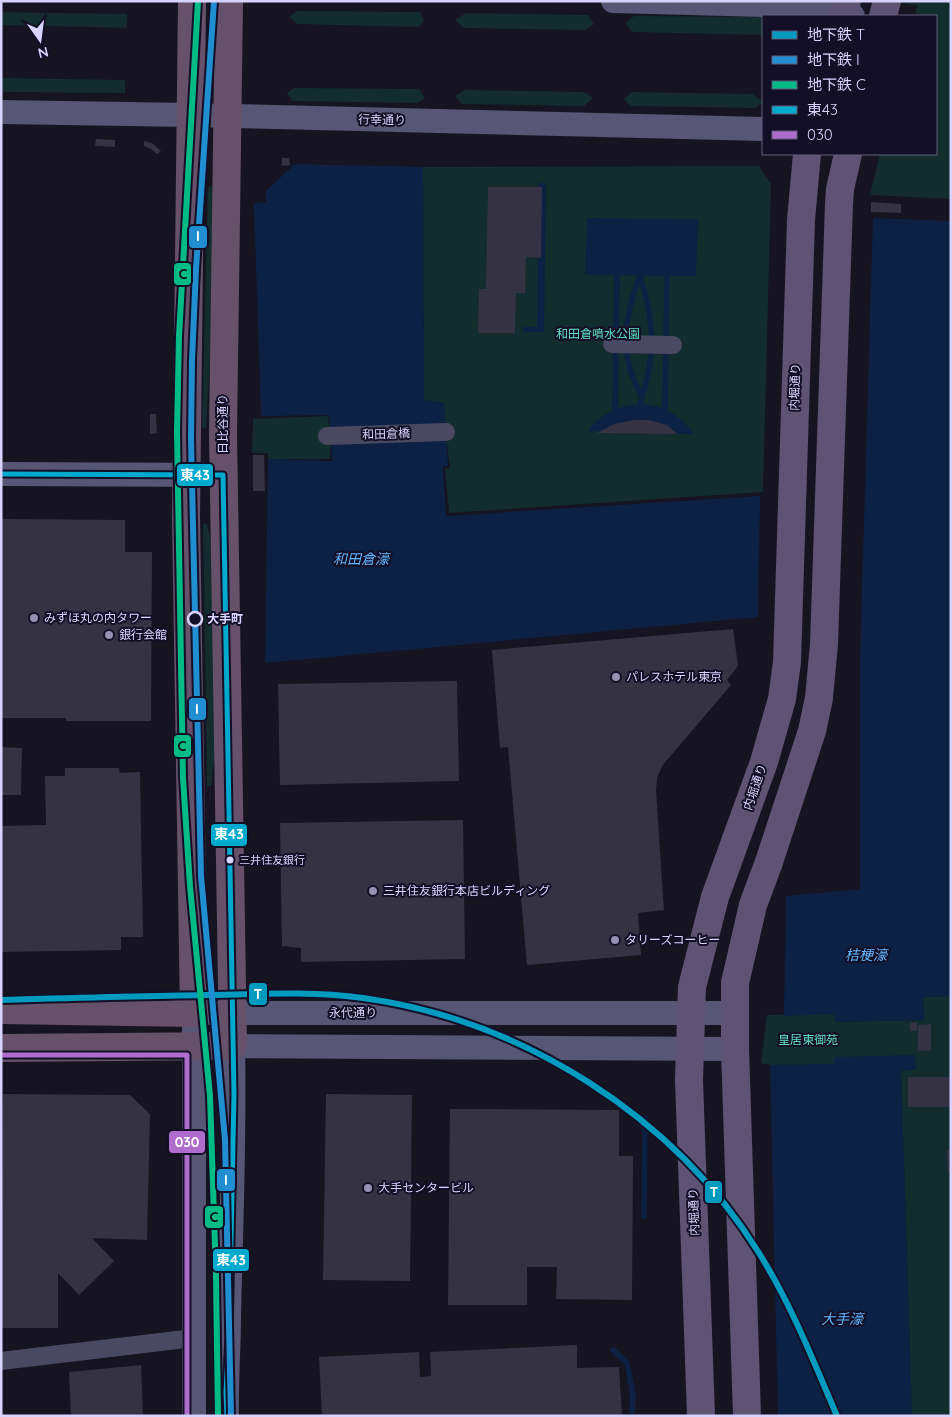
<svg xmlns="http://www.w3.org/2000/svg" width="952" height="1417" font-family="Quicksand,'Noto Sans JP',sans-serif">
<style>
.green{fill:#132c2d}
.water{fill:#0d2144}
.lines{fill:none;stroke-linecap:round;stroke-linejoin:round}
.stream{stroke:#0d2144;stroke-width:5.5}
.building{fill:#343243}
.street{stroke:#4a4962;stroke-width:18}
.secondary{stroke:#575674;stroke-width:24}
.primary{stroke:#5e5373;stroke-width:28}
.highway{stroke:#67516a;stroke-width:28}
.bus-1-casing{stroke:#130f26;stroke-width:9}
.bus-2-casing{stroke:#130f26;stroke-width:9}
.bus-1{stroke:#00a9ce;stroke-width:5}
.bus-2{stroke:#b06ccc;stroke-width:5}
.metro-1-casing{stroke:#130f26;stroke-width:10}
.metro-2-casing{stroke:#130f26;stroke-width:10}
.metro-3-casing{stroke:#130f26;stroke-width:10}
.metro-1{stroke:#009bbf;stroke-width:6}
.metro-2{stroke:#208ed1;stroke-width:6}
.metro-3{stroke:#00bb85;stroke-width:6}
.poi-dot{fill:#9591b1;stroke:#130f26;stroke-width:2}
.stop-dot{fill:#130f26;stroke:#d9d4ff;stroke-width:2.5}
.bus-dot{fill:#d9d4ff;stroke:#130f26;stroke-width:2}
.labels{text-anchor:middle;stroke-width:4;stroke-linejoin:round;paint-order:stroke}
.bus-label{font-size:11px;fill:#d9d4ff;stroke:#130f26;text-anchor:start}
.street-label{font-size:12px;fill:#d9d4ff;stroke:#130f26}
.park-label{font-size:12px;fill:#5fe0c0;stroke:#130f26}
.poi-label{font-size:12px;fill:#d9d4ff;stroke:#130f26;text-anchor:start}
.stop-label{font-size:12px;font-weight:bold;fill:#d9d4ff;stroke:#130f26;text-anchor:start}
.water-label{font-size:14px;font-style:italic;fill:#62b6ff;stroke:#130f26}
.line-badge{stroke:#130f26;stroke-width:2}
.badge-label{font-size:14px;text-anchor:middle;font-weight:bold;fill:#fff}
.pale-badge-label{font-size:14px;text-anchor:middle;font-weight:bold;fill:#111}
</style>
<rect width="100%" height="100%" fill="#161421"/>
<!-- green -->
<path class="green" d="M 882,1 L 951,1 L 951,199 L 870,195 L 880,154 L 936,154 L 936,16 L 915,16 L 917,5 Z
M 297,11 L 420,12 L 424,21 L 418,27 L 297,24 L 289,17 Z
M 1,12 L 127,14 L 127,28 L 1,25 Z
M 466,13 L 588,15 L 594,24 L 586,30 L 464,28 L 455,20 Z
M 634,16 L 763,17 L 763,35 L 632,32 L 625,23 Z
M 1,78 L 125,80 L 125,93 L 1,92 Z
M 294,88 L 419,89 L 425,98 L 417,103 L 292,101 L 287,93 Z
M 464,90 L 584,92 L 593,98 L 584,106 L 462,104 L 455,96 Z
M 632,92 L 753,94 L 763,102 L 756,108 L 631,106 L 624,99 Z
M 759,166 L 771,184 L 763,492 L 449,513 L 445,469 L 450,468 L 447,444 L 330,447 L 330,459 L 268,459 L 268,453 L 252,453 L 253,419 L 328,416 L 329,425 L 445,421 L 444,403 L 424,400 L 423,167 Z
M 213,186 L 211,340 L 206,427 L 202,428 L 208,187 Z
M 203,524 L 207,524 L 212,547 L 216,744 L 211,786 L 207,786 Z
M 951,996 L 951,1416 L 912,1416 L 901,1071 L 916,1069 L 835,1057 L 835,1064 L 770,1065 L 761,1063 L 767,1015 L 834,1014 L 835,1022 L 924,1020 L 923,997 Z"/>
<!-- water -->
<path class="water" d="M 295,164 L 423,167 L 424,400 L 444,403 L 448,466 L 443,467 L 446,516 L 760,496 L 758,617 L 265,663 L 268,459 L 332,461 L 329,415 L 261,416 L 254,203 L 266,202 L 266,191 Z
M 539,183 L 546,183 L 544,332 L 523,332 L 523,327 L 537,327 Z
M 587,218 L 698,219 L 696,276 L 585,275 Z
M 873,218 L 951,221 L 951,996 L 923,997 L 924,1020 L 835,1022 L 834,1014 L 784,1016 L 786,896 L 860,889 L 860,660 Z
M 640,404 C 664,405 681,416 694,434 L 588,431 C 601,413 618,406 640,404 Z
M 915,1055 L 916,1069 L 901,1071 L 912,1416 L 778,1416 L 770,1065 L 834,1064 L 834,1057 Z"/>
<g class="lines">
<!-- stream -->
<path class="stream" d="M 640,275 C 655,326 656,353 640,404
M 640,275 C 624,319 618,354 642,397
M 615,409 L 617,275
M 665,409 L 667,276
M 644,1216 L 645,1118
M 613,1350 L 627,1363 L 633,1395 L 632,1416"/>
</g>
<!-- building -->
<path class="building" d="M 96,139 L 115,140 L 115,147 L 95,146 Z
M 144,141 L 152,143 L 161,151 L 157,154 L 151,149 L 144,146 Z
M 282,158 L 289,158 L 290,165 L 282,166 Z
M 488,187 L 542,187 L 541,258 L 526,257 L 525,293 L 516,293 L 515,333 L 478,333 L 479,289 L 486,289 Z
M 871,202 L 901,204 L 901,213 L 871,212 Z
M 150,414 L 156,414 L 157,433 L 150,434 Z
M 634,420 L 649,420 L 667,425 L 677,434 L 597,433 L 614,424 Z
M 253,455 L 264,455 L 265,491 L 253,491 Z
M 1,519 L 125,520 L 125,552 L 152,552 L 151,721 L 66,721 L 66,718 L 1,718 Z
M 733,629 L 738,666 L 727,680 L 731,685 L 662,766 L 657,778 L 656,791 L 664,910 L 638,913 L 641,955 L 527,965 L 508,747 L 500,748 L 492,650 Z
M 457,681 L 459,781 L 280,785 L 278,684 Z
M 1,747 L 22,748 L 21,795 L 1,795 Z
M 65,768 L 119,768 L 120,773 L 140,772 L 143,937 L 121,937 L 121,950 L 1,952 L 1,826 L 46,825 L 45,776 L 65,776 Z
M 463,820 L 465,959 L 301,962 L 301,948 L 282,946 L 280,823 Z
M 917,1022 L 917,1031 L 910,1031 L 910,1023 Z
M 931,1024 L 931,1050 L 918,1051 L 918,1025 Z
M 908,1077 L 951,1077 L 951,1107 L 908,1107 Z
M 3,1094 L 130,1095 L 150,1114 L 147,1240 L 92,1238 L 114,1261 L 79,1295 L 58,1273 L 58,1328 L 1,1328 Z
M 326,1094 L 412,1095 L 410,1281 L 323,1280 Z
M 450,1109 L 619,1110 L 619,1156 L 633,1156 L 632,1300 L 556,1299 L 557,1267 L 527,1267 L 527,1305 L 448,1305 Z
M 947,1150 L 951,1150 L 951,1173 L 948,1173 Z
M 577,1345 L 577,1368 L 619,1367 L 622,1416 L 322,1416 L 319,1357 L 419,1352 L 420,1377 L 431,1376 L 430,1352 Z
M 141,1365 L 143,1416 L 71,1416 L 69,1372 Z"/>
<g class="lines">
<!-- street -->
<path class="street" d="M 612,344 L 673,345
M 327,436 L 446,432
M 1,1361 L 194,1338"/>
<!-- secondary -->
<path class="secondary" d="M 613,1 L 846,7 L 853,16
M 1,112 L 190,115 L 763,129
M 1,474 L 223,475
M 194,1416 L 194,1013 L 735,1013
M 227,1416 C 226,1383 229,1350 229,1317 C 231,1227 235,1136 233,1046 L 735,1049"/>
<!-- primary -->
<path class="primary" d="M 843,16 L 847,1
M 883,16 L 887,1
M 701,1416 L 689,1080 L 692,987 L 715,897 L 764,762 L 782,699 L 787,662 L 801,220 L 807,154
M 747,1416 L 735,1049 L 735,983 L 753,905 L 769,862 L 812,731 L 819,698 L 824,644 L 839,204 L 840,189 L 848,154"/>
<!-- highway -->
<path class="highway" d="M 1,1010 L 194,1013 L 186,517 L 192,1
M 1,1048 L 233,1046 L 223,434 L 229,1"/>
<!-- bus-1 casing -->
<g class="bus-1-casing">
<path id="bus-1" d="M 1,474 L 223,475 L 234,1094 L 229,1337 L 226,1392 L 227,1416"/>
</g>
<!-- bus-2 casing -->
<g class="bus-2-casing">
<path id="bus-2" d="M 1,1055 L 187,1055 L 187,1416"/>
</g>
<!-- bus-1 -->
<use href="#bus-1" class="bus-1"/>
<!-- bus-2 -->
<use href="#bus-2" class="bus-2"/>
<!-- metro-1 casing -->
<g class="metro-1-casing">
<path id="metro-1" d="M 1,1000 C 70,998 139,996 208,995 C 259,994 311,991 363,998 C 522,1020 674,1116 759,1253 C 791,1304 813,1360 837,1416"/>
</g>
<!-- metro-2 casing -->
<g class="metro-2-casing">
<path id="metro-2" d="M 214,1 L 196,269 L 192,360 L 191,438 L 201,876 L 225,1140 L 231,1416"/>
</g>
<!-- metro-3 casing -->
<g class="metro-3-casing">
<path id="metro-3" d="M 198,1 L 179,336 L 177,432 L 183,778 L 190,886 L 210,1096 L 216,1276 L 218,1416"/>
</g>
<!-- metro-1 -->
<use href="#metro-1" class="metro-1"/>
<!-- metro-2 -->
<use href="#metro-2" class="metro-2"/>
<!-- metro-3 -->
<use href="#metro-3" class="metro-3"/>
</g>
<!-- markers -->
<g class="poi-dot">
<circle cx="34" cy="618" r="5"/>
<circle cx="109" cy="635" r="5"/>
<circle cx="616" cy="677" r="5"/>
<circle cx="373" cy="891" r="5"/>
<circle cx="615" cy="940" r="5"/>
<circle cx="368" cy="1188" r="5"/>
</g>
<circle class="stop-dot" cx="195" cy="619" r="7"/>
<circle class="bus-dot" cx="230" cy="860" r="4.5"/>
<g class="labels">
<!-- bus labels -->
<g class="bus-label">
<text x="239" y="864">三井住友銀行</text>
</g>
<!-- street labels -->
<g class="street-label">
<text transform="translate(382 120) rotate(1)" y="4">行幸通り</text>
<text transform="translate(795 387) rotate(-88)" y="4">内堀通り</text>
<text transform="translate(223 424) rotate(-90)" y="4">日比谷通り</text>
<text transform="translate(386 434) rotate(-2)" y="4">和田倉橋</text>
<text transform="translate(755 787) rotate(-71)" y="4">内堀通り</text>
<text x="353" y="1017">永代通り</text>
<text transform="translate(694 1212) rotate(-92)" y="4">内堀通り</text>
</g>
<!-- park labels -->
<g class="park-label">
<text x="598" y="338">和田倉噴水公園</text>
<text x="808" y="1044">皇居東御苑</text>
</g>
<!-- poi labels -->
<g class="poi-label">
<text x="44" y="622">みずほ丸の内タワー</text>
<text x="119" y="639">銀行会館</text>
<text x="626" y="681">パレスホテル東京</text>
<text x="383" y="895">三井住友銀行本店ビルディング</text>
<text x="625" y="944">タリーズコーヒー</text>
<text x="378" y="1192">大手センタービル</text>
</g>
<!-- stop labels -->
<g class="stop-label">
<text x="207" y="623">大手町</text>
</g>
<!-- water labels -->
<g class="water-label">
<text x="361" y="564">和田倉濠</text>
<text x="866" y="960">桔梗濠</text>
<text x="842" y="1324">大手濠</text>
</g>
</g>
<g class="line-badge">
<rect x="188" y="225" width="20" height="24" rx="5" fill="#208ed1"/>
<rect x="173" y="262" width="19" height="24" rx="5" fill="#00bb85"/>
<rect x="176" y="463" width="38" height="24" rx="5" fill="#00a9ce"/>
<rect x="188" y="697" width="19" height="24" rx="5" fill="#208ed1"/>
<rect x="173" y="734" width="19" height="24" rx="5" fill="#00bb85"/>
<rect x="210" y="823" width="38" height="24" rx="5" fill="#00a9ce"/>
<rect x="248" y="982" width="20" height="24" rx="5" fill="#009bbf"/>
<rect x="168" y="1130" width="38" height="24" rx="5" fill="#b06ccc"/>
<rect x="216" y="1168" width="20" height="24" rx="5" fill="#208ed1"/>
<rect x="704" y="1180" width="19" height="24" rx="5" fill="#009bbf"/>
<rect x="204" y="1205" width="20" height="24" rx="5" fill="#00bb85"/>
<rect x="212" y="1248" width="38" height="24" rx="5" fill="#00a9ce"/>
</g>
<g class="badge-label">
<text x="198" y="241">I</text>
<text x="195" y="480">東43</text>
<text x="197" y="714">I</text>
<text x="229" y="839">東43</text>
<text x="258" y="999">T</text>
<text x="187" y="1147">030</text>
<text x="226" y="1185">I</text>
<text x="714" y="1197">T</text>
<text x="231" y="1265">東43</text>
</g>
<g class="pale-badge-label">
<text x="183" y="279">C</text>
<text x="182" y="751">C</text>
<text x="214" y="1222">C</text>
</g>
<!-- border -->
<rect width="952" height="1417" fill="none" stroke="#d9d4ff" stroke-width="5"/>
<!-- legend -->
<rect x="762" y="15" width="175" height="140" fill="#130f26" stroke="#625e7d"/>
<rect x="772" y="31" width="25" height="8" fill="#009bbf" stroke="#625e7d"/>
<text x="807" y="40" font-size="15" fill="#d9d4ff">地下鉄 T</text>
<rect x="772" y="56" width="25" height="8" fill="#208ed1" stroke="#625e7d"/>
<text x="807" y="65" font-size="15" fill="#d9d4ff">地下鉄 I</text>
<rect x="772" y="81" width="25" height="8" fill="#00bb85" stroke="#625e7d"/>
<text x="807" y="90" font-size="15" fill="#d9d4ff">地下鉄 C</text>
<rect x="772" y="106" width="25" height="8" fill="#00a9ce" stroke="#625e7d"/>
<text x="807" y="115" font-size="15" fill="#d9d4ff">東43</text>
<rect x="772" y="131" width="25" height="8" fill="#b06ccc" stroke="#625e7d"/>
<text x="807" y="140" font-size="15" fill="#d9d4ff">030</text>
<!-- north arrow -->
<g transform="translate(40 40) rotate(166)" stroke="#130f26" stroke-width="4" paint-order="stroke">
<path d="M0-4L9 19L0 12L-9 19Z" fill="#d9d4ff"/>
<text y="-8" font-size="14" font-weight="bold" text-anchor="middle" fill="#d9d4ff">N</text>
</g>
</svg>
